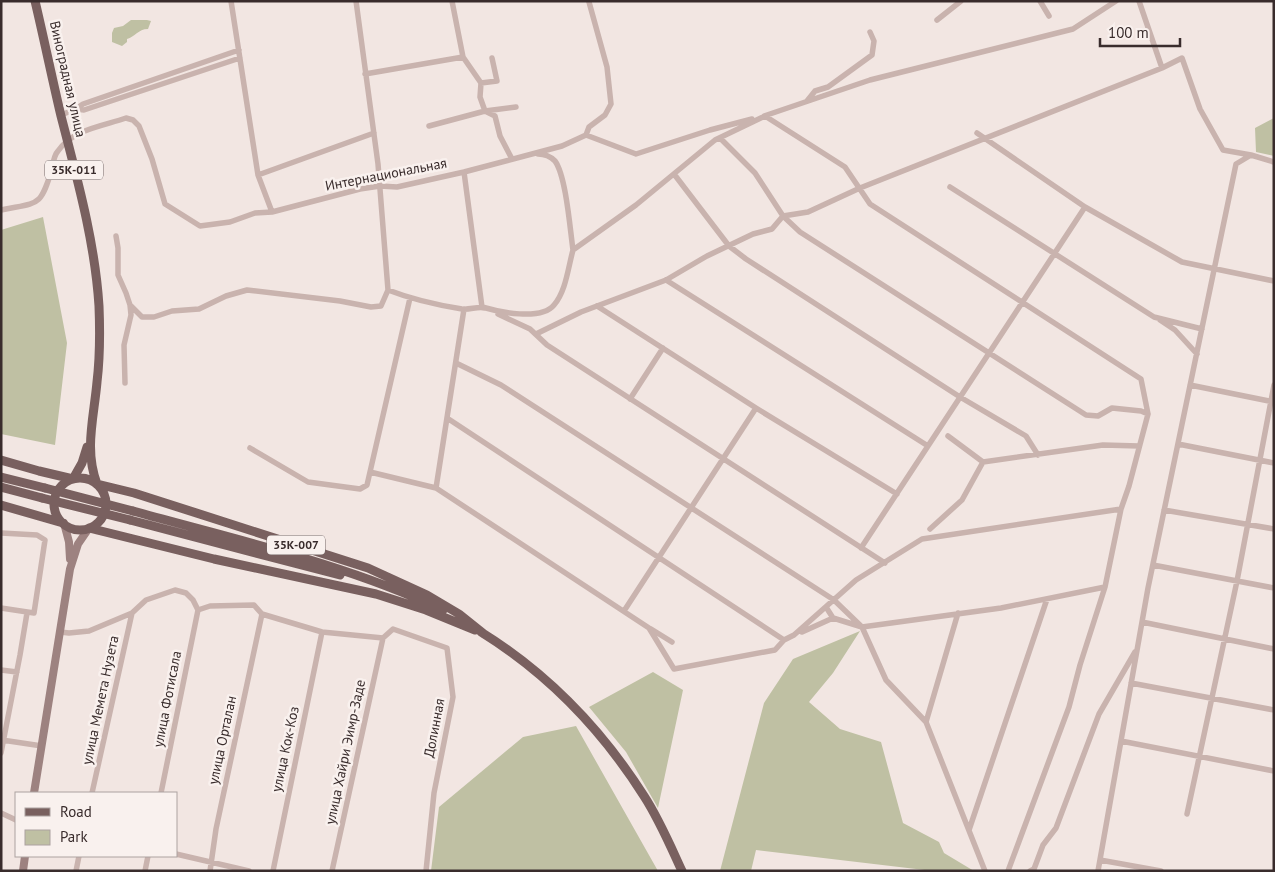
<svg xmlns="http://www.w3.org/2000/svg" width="1275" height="872" font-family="'PT Sans',sans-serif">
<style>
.green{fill:#bfc0a3}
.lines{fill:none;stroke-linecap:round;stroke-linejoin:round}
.street{stroke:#c9b3ae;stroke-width:5.5}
.secondary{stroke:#9d8280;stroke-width:8}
.primary{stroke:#79605f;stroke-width:9}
.primary-bridge{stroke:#79605f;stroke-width:9}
.labels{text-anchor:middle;stroke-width:5;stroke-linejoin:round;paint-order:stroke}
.shield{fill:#f9f1ee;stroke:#736766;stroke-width:1}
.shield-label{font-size:12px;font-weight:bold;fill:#392c2c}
.street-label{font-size:14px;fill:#392c2c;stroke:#f9f1ee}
</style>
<rect width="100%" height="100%" fill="#f2e6e2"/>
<!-- green -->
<path class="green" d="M 131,20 L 147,20 L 151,21 L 148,29 C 138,29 135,37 127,39 L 127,42 L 122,46 L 112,42 L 112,33 L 114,28 L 123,26 Z
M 1274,118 L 1274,156 L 1256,152 L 1255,128 Z
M 43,217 L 67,343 L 55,445 L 1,434 L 1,230 Z
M 860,631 L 833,673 L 809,702 L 840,729 L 881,742 L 903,823 L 939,842 L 944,853 L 974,871 L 933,871 L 756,850 L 751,871 L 720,871 L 764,703 L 793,659 Z
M 653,672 L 683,690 L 658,808 L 626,752 L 589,707 Z
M 576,726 L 658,871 L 431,871 L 439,807 L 523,737 Z"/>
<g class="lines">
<!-- street -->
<path class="street" d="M 231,1 L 258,175 L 272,212
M 1040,1 L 1049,16
M 1139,1 L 1162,68 L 1182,58 L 1200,109 L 1223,150 L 1251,155
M 937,20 L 961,1
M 463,57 L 481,83 L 480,97 L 485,111 L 495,116 L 500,136 L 512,159
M 365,74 L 463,57 L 452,1
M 481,83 L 497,81 L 492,58
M 807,101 L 815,91 L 828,87 L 872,55 L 874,41 L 870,32
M 76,109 L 84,110 L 240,58
M 61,115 L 76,109 L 83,104 L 239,50
M 764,116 L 870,80 L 1073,29 L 1116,1
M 429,126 L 485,111 L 516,107
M 977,133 L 1085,207 L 1182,262 L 1274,281
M 586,135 L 589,127 L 605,115 L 611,104 L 607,67 L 589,2
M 720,138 L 755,173 L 783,216 L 800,232 L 1086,415 L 1098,416 L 1112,408 L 1141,411 L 1148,414
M 538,154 C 544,154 550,156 555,161 C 566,176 570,229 573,250
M 464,172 L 482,307 C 499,312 541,321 554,305 C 566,291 568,268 573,250 L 636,205 L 715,140 L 765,116 L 845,167 L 870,204 L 1141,379 L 1148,414 L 1129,486 L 1121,509 L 1105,587 L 1080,665 L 1069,707 L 1008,871
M 674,174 L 729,246 L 746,259 L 960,397 L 1026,436 L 1038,455
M 258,175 L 374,133
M 950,187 L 1154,317 L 1202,329
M 1,210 C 39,202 40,208 52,169 C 53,163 54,155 58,151 C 73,129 103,126 126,118 L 133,120 L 139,126 L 152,159 L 165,204 L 200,226 L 230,222 L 255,213 L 272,212 L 360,189 L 380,186 L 397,187 L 464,172 L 562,146 L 586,135 L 636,154 L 710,130 L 752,119
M 116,236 L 118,248 L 118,275 L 126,293 L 130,305 L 142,317 L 154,317 L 172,311 L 199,309 L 226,296 L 247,290 L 340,301 L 371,307 L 381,306 L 388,290 L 378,164 L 356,1
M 666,280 L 928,446
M 388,290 C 411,299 437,305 462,309 C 470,310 478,306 485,308
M 597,306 L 756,408 L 897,494
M 464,309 L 436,488 L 649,628 L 674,669 L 775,650 L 784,640 L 794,635 L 856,580 L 922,539 L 1121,509
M 498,314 L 530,329 L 547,345 L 885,563
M 1160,320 L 1175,330 L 1197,354
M 536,334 L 581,312 L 666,280 L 707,256 L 753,234 L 772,229 L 783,216 L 808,212 L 860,188 L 1162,68
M 456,363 L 501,385 L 834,600 L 862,627 L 1001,608 L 1105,587
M 125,383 L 124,345 L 131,315 L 130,305
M 1190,385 L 1274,402
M 630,399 L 663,348
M 447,418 L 784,640
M 948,436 L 983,462 L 1103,445 L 1139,446
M 1178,444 L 1274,463
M 250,448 L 308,482 L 360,489 L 367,485 L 410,298
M 370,472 L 436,488
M 1164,510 L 1274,529
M 930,529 L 962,500 L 983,462
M 1,533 L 37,535 L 45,540 L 34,613 L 1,608
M 861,548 L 1085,207
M 1153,565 L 1274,588
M 826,607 L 833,618 L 862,627 L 886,680 L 926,722 L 985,871
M 624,611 L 756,408
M 1142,622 L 1274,649
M 651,629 L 672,642
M 60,632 L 69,633 L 89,631 L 132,613 L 146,600 L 175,590 L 186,593 L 193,600 L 198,610 L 210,606 L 254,605 L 262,614 L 322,632 L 383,638 L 393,629 L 447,648 L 453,697 L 434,793 L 426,871
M 802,632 L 833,618
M 1,670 L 17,672
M 1131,683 L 1274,710
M 926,722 L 958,613
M 2,740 L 42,746
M 1121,741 L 1274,771
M 1,753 L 20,655 L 27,613
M 92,793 L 132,613
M 161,793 L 198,610
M 1,813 L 16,820
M 1187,814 L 1237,581 L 1274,385
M 969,830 L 1047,599
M 176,854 L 249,871
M 1100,860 L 1161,871
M 76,871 L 79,856
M 145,871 L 148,856
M 210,871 L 216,829 L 262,614
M 273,871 L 322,632
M 332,871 L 383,638
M 1030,871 L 1034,869 L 1043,845 L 1056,828 L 1099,714 L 1135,652
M 1098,871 L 1148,588 L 1236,164 L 1251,155 L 1274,162"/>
<!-- secondary -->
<path class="secondary" d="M 64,523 L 69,542 L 70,559
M 34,793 L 70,569 L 78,544 L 89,528
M 23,871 L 25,856"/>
<!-- primary -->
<path class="primary" d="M 35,1 C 44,39 52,78 61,116 C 77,178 95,242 99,306 C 100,331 100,357 97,382 C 94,417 84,450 97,484 L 134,493 L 368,568 L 427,595 L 459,614 L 484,634
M 1,460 L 39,471 L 73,479 L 82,463 L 87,447
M 1,477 L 45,488
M54 504a26 26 0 1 1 52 0a26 26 0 1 1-52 0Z
M 1,487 L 42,498
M 1,505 L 63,523
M 133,511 C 237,540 346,564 443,610
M 130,520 L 340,575
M 89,528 L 214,559 L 376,594 L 426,610 L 475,630
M 481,632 C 547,673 602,730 644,796 C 659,819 670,845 682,871"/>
<!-- primary-bridge -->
<path class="primary-bridge" d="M 45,488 L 133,511
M 42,498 L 130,520"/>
</g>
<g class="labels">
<!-- shield labels -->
<g class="shield">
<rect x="45" y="160.5" width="58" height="19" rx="4"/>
<rect x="267" y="535.5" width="58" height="19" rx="4"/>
</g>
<g class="shield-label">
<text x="74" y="174">35К-011</text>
<text x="296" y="549">35К-007</text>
</g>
<!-- street labels -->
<g class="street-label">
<text transform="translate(68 79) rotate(77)" y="5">Виноградная улица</text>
<text transform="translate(386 174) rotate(-11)" y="5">Интернациональная</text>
<text transform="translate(167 699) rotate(-79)" y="5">улица Фотисала</text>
<text transform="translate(100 700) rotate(-78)" y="5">улица Мемета Нузета</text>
<text transform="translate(434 728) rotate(-79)" y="5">Долинная</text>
<text transform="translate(222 740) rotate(-78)" y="5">улица Орталан</text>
<text transform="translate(285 749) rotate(-78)" y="5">улица Кок-Коз</text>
<text transform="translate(345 752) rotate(-78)" y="5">улица Хайри Эимр-Заде</text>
</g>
</g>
<!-- border -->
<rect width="1275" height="872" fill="none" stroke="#392c2c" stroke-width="5"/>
<!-- legend -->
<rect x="15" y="792" width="162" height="65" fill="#f9f1ee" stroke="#aca2a0"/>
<rect x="25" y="808" width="25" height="8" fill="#79605f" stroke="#aca2a0"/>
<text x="60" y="817" font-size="15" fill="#392c2c">Road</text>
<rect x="25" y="830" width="25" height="15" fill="#bfc0a3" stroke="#aca2a0"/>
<text x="60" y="842" font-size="15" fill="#392c2c">Park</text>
<!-- scale -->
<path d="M1100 38v8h80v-8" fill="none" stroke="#392c2c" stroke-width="2.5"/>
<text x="1108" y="38" font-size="15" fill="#392c2c" stroke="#f9f1ee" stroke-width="4" paint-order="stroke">100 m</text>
</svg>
